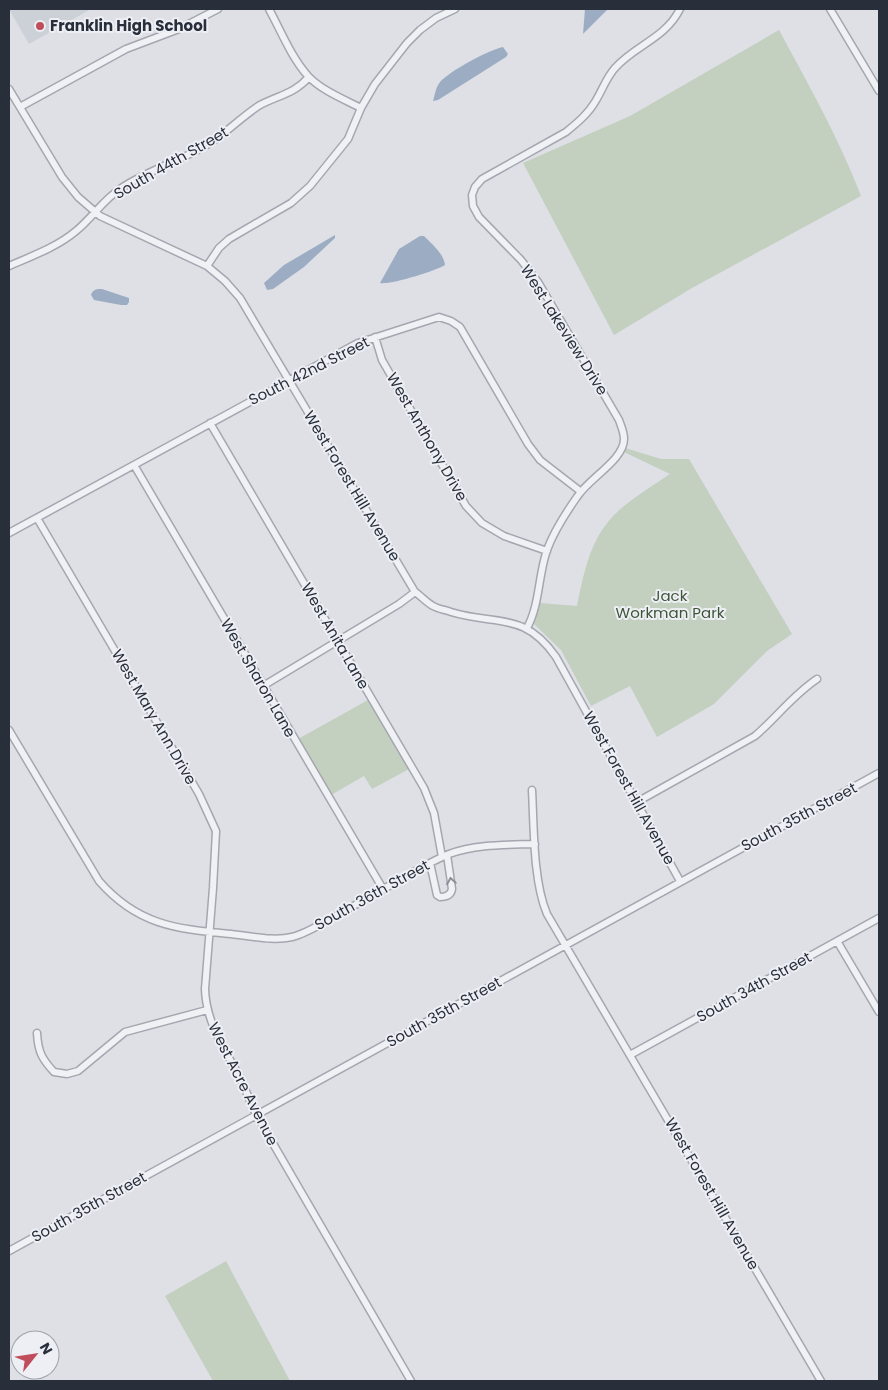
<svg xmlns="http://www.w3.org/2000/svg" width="888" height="1390" font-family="Poppins,sans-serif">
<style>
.built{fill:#ccd0d7}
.green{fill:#c3cfbf}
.water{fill:#9cadc3}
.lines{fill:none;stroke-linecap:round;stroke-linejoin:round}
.minor-casing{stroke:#a4a7af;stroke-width:9}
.minor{stroke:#f0f1f4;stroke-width:6}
.oneway{stroke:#8c9098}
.poi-dot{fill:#c04d5b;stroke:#edeff4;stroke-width:2}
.labels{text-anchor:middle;stroke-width:4;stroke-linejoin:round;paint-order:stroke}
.poi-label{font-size:15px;font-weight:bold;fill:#282f3b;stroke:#edeff4;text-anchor:start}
.street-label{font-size:15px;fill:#282f3b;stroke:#edeff4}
.park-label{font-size:15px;fill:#3c5537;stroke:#edeff4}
</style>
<rect width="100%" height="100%" fill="#dee0e6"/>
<!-- built -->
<path class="built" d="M 9,9 L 91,9 L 29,44 Z"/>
<!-- green -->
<path class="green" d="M 779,30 C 808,84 839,138 861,196 L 692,288 L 614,335 L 523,163 L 630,116 Z
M 625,448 L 661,459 L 689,459 L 792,634 L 767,651 L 714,704 L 657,737 L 630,686 L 591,706 L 561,650 L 534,624 L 540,603 L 577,606 C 583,577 589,545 608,522 C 623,503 650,488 670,474 L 624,452 Z
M 368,700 L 409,769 L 372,789 L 364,776 L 331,795 L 298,739 Z
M 226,1261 L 290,1381 L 213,1381 L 165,1296 Z"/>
<!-- water -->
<path class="water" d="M 585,9 L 608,9 L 583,34 Z
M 503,47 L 508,54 L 506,57 L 438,100 L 433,101 C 435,94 436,87 440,82 C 450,71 488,50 503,47 Z
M 335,235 L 335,238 L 304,267 L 273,289 L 267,290 L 264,283 L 284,265 Z
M 420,236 L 424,236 C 432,244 444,254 445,265 C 435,271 391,285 380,283 L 399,249 Z
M 102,289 L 129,298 L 129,302 L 127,305 L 121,305 L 94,300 L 91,295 C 93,289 97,289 102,289 Z"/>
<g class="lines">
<!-- minor casing -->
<g class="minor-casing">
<path id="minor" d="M 269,9 C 281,31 291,57 308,76 C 321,90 343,99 361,108
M 830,9 L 879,91
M 9,89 L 62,177 L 78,197 L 100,216 L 207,266 L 225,281 L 240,298 L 415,592 C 421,596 427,603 433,606 C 438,609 446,610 451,612 C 497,626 524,611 556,657 L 680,881
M 20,107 L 126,49 L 179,29 L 218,9
M 9,266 C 32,256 57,247 76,231 C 92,218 103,200 120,189 C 146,171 178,162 205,146 C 225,135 242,116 260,105 C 279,95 294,94 309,77
M 207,266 L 219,248 L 229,239 L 291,203 L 310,186 L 348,139 L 361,108 L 375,84 L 407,43 L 420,30 L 436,18 L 455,9
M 375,337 L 382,360 L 466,506 L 482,523 L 504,536 L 547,551
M 210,423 L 424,788 L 434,813 L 442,857
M 134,465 L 383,889
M 37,518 L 199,794 L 216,831 L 213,888 L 205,989 C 206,1022 224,1048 239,1076 C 246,1089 250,1103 257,1116 L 411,1381
M 9,533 L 358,343 L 439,317 L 451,321 L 460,327 L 528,444 L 540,460 L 580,491
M 527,628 C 540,604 538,576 547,550 C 554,531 565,514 577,497 C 589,478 624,460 624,439 C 624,432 621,426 619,420 L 538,282 L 521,260 L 479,217 L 473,206 L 472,195 L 475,187 L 482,179 L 566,132 C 577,123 588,114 595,102 C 602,91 606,78 615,68 C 635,45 665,39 680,9
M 263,686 L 399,604 L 415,592
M 9,730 L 99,881 C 140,928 181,929 239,935 C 256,937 275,941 292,937 C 308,933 324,922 339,914 C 361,902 383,889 405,877 C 419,869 434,860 449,854 C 476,844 506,845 535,844
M 532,790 C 534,827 533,881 547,914 L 821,1381
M 637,802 L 755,736 C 776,718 793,695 817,679
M 430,863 L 437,895 L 440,897 C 446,897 451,895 452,889 L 447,855
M 837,941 L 879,1012
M 37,1033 C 38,1052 42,1059 54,1072 L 67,1074 L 78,1071 L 125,1032 L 207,1010
M 630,1055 L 879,918
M 9,1251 L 879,773"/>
</g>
<!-- minor -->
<use href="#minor" class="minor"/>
</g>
<!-- one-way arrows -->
<defs><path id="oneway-chevron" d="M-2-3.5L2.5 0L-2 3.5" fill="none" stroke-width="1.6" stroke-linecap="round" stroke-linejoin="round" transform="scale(1.25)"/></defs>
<use class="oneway" href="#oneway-chevron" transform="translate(451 881) rotate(-99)"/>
<!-- markers -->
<circle class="poi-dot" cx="40" cy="26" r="5"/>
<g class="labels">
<!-- poi labels -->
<g class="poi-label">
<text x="50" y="31">Franklin High School</text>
</g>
<!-- street labels -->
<g class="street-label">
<text transform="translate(171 163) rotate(-30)" y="5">South 44th Street</text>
<text transform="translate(564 330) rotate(58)" y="5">West Lakeview Drive</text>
<text transform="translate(309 371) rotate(-27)" y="5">South 42nd Street</text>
<text transform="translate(427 437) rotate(60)" y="5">West Anthony Drive</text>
<text transform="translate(352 486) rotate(59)" y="5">West Forest Hill Avenue</text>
<text transform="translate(335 636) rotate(60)" y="5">West Anita Lane</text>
<text transform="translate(258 678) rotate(60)" y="5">West Sharon Lane</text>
<text transform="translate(154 717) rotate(60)" y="5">West Mary Ann Drive</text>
<text transform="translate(629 788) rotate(61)" y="5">West Forest Hill Avenue</text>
<text transform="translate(799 817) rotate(-28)" y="5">South 35th Street</text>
<text transform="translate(372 895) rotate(-29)" y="5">South 36th Street</text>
<text transform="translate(754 987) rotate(-29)" y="5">South 34th Street</text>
<text transform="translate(444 1012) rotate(-29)" y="5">South 35th Street</text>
<text transform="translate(243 1084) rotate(63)" y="5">West Acre Avenue</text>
<text transform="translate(712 1194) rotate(60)" y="5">West Forest Hill Avenue</text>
<text transform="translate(89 1207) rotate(-29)" y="5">South 35th Street</text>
</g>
<!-- park labels -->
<g class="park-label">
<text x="670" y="601">Jack<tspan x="670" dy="17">Workman Park</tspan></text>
</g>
</g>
<!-- border -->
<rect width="888" height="1390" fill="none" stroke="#282f3b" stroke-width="20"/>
<!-- north arrow -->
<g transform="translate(35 1355) rotate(60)"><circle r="24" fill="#edeff4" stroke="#9ea2aa"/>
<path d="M0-4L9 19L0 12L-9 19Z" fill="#c04d5b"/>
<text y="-8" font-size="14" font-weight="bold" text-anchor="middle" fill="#282f3b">N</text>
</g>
</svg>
